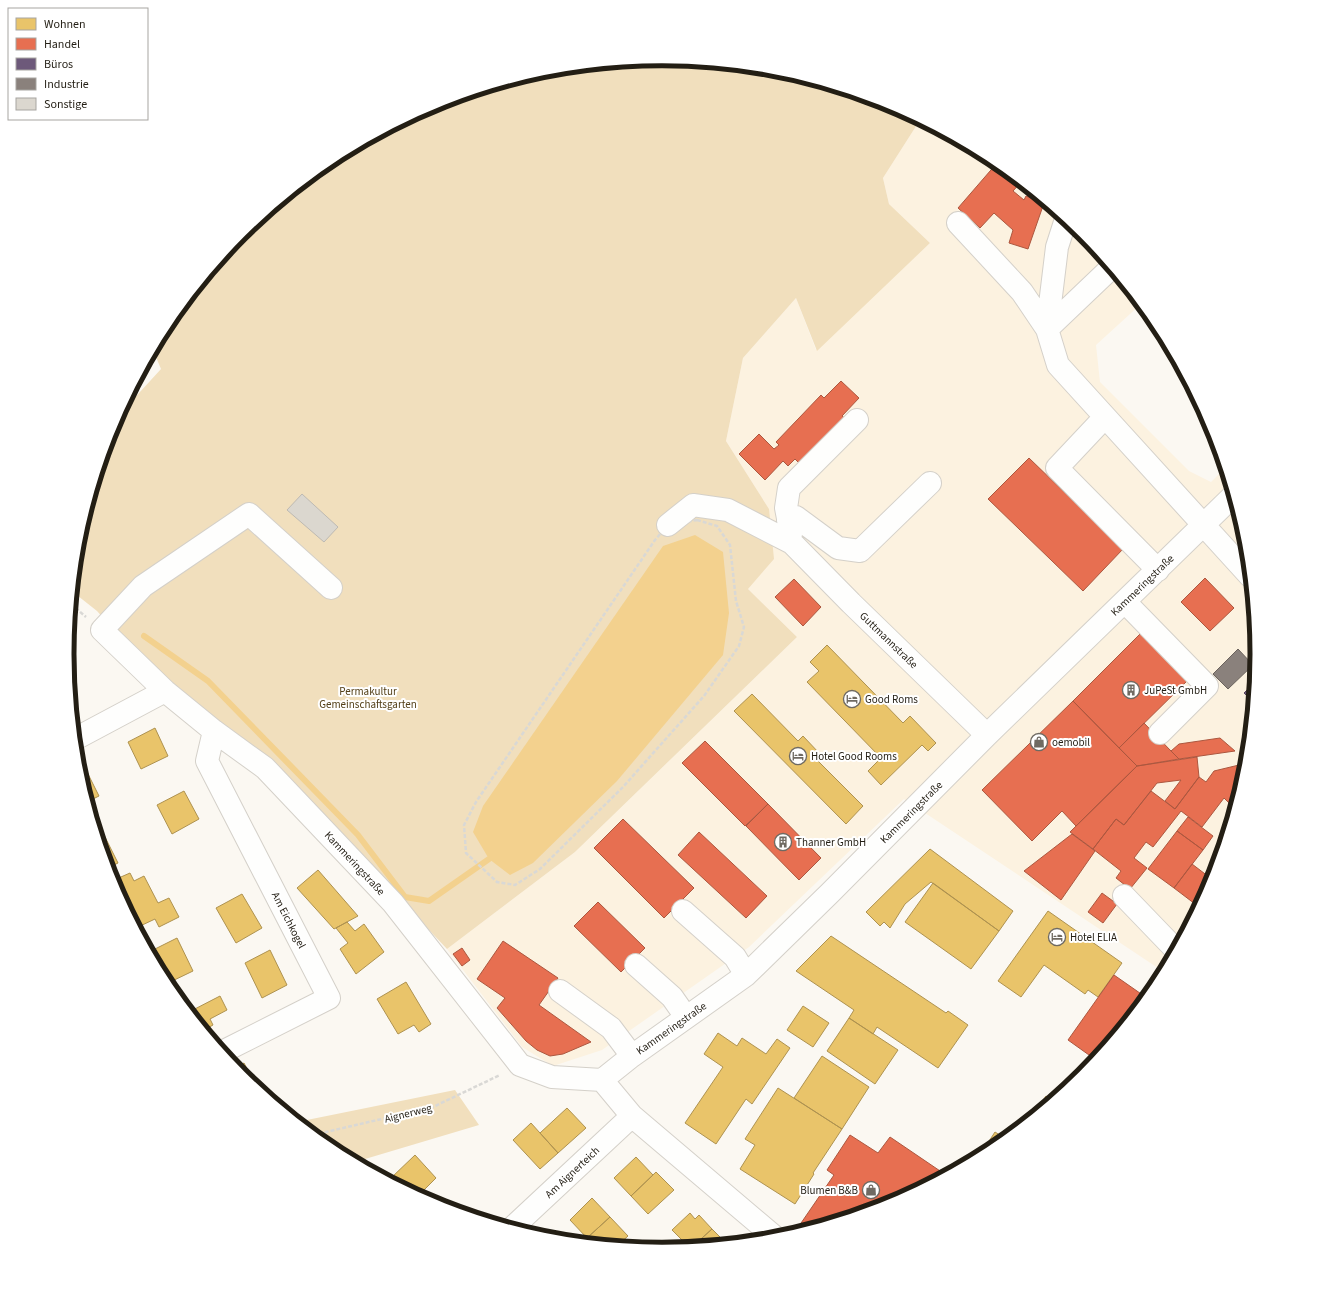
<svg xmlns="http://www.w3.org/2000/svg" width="1324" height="1309" font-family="'Source Sans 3',sans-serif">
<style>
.built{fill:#fcf2e0}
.green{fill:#f1dfbd}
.water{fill:#f3d18e}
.homes{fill:#e9c46a;stroke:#ae9250}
.shops{fill:#e76f51;stroke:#ac573f}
.offices{fill:#6d597a;stroke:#57475b}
.industry{fill:#8a817c;stroke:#6b635d}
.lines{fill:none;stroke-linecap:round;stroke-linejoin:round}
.stream{stroke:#f3d18e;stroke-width:6}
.building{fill:#dbd7cf;stroke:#bdb9b2}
.minor-casing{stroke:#d4d0c9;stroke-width:24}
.path{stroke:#d9d8d5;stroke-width:2.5;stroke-dasharray:4 2;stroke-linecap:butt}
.minor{stroke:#fefefd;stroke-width:22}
.labels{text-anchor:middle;stroke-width:4;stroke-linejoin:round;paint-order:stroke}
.street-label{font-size:11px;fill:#231e14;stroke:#fff}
.poi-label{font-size:11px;fill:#231e14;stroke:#fff;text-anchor:start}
.park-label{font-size:11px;fill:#544019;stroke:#fff}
.rim{fill:none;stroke:#231e14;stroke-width:5}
</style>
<rect width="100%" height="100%" fill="#fbf8f2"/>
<!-- built -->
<path class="built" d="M 920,120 L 993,159 L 1083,234 L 1141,304 L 1096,345 L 1100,382 L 1189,471 L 1211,482 L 1225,468 L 1246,539 L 1257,655 L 1246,771 L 1212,883 L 1164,972 L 904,799 L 749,947 L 602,1050 L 553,1066 L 522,1047 L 447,949 L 575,852 L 797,637 L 748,589 L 769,509 L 726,441 L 743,358 L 796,298 L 816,350 L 930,243 L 889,204 L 883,178 Z"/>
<!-- green -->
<path class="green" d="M 662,59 L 778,70 L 890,104 L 920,120 L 883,178 L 889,204 L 930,243 L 817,351 L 796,298 L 743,358 L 726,441 L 769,509 L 774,559 L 748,589 L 797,637 L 575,852 L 447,949 L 257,748 L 218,723 L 135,653 L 97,611 L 73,592 L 78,538 L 112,426 L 118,416 L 161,369 L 153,350 L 167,323 L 241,233 L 331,159 L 434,104 L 546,70 Z
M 455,1090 L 479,1125 L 355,1162 L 331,1150 L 297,1122 Z"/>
<!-- water -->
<path class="water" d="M 695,535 L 723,552 L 729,613 L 723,655 L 617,781 L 533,863 L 510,875 L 489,859 L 473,832 L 483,806 L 663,546 Z"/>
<!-- homes -->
<path class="homes" d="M 827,645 L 903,723 L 910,716 L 936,743 L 928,751 L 922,745 L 881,785 L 868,771 L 881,758 L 807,682 L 819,671 L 810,662 Z
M 752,694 L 798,741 L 803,736 L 820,754 L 816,759 L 863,806 L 846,824 L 734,711 Z
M 155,728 L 168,756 L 141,769 L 128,742 Z
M 84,766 L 99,796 L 87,802 L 78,770 L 78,769 Z
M 184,791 L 199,819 L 172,834 L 157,805 Z
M 104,835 L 118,863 L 108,868 L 98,838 Z
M 930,849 L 1013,911 L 999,931 L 931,882 L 905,904 L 890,928 L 884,922 L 880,926 L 866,912 Z
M 318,870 L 358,916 L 334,929 L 297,888 Z
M 130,873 L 134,881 L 144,876 L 158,903 L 169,898 L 179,917 L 159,927 L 155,919 L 138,927 L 114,880 Z
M 933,883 L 999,931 L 971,969 L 905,922 Z
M 242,894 L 262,928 L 236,943 L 216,908 Z
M 1048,911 L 1122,963 L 1098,997 L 1088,990 L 1085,994 L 1044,965 L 1021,997 L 998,981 Z
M 347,922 L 355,931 L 364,924 L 384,952 L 356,974 L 340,949 L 348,943 L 336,928 Z
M 831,936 L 946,1013 L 948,1011 L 968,1025 L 938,1068 L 877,1027 L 873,1034 L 849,1018 L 854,1010 L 796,971 Z
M 177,938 L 193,971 L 166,984 L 149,952 Z
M 270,950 L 287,985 L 262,998 L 245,963 Z
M 406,982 L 431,1024 L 419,1032 L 414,1025 L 398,1034 L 377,999 Z
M 220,996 L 227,1010 L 210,1019 L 213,1025 L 204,1030 L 189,1012 Z
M 803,1006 L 829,1023 L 813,1047 L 787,1030 Z
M 849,1018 L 898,1050 L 875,1084 L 827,1051 Z
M 718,1033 L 737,1046 L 742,1038 L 766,1054 L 777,1039 L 790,1048 L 752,1104 L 746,1099 L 716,1144 L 685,1123 L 723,1067 L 704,1054 Z
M 822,1056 L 869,1087 L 842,1129 L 794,1098 Z
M 244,1063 L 257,1088 L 241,1075 L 235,1068 Z
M 778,1088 L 842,1129 L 813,1173 L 814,1174 L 795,1204 L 740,1169 L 755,1145 L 745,1139 Z
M 1046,1096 L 1053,1101 L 1033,1117 L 1032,1116 Z
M 567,1108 L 586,1128 L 558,1153 L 540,1133 Z
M 531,1123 L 558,1153 L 540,1169 L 513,1140 Z
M 995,1132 L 1006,1139 L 993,1150 L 978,1158 Z
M 415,1155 L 436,1178 L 418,1196 L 398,1185 L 391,1178 Z
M 636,1157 L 653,1175 L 631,1196 L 614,1178 Z
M 656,1172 L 674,1190 L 648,1214 L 631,1196 Z
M 592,1198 L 610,1217 L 587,1238 L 570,1220 Z
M 690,1213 L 695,1219 L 699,1215 L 712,1229 L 692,1247 L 689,1247 L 672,1230 Z
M 610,1217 L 628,1236 L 617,1246 L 592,1243 L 587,1238 Z
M 712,1229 L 726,1243 L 725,1244 L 692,1247 Z"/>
<!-- shops -->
<path class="shops" d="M 997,163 L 1021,182 L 1013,191 L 1024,200 L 1026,196 L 1044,203 L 1028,249 L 1009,243 L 1013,230 L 994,213 L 980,228 L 958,208 Z
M 841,381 L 859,398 L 842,416 L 846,419 L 801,465 L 795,459 L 788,466 L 783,461 L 765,480 L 739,454 L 759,434 L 774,449 L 779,445 L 776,442 L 821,395 L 824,398 Z
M 1029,458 L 1123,549 L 1083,591 L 988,499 Z
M 1205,578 L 1234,608 L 1210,631 L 1181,602 Z
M 794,579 L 821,607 L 803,626 L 775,597 Z
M 1142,632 L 1189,679 L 1119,748 L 1073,701 Z
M 1073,701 L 1137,766 L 1076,826 L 1062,811 L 1032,841 L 982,790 Z
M 1144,723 L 1171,751 L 1179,759 L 1137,766 L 1119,748 Z
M 1220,738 L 1235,751 L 1179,759 L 1171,751 L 1179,744 Z
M 705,741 L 768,804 L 745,826 L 682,763 Z
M 1197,757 L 1199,777 L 1175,809 L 1165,801 L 1181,780 L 1157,783 L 1124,825 L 1116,819 L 1093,849 L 1070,832 L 1137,766 Z
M 1239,765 L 1246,770 L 1236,803 L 1229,803 L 1224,798 L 1202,827 L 1181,811 L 1153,847 L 1146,842 L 1134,858 L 1147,868 L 1130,889 L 1116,878 L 1121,871 L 1093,849 L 1116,819 L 1124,825 L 1151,791 L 1175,809 L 1199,777 L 1206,782 L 1214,771 Z
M 768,804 L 821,858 L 799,880 L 746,826 Z
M 1188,817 L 1213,836 L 1203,850 L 1177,831 Z
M 623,819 L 694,888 L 664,918 L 594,848 Z
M 1177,831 L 1203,850 L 1174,888 L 1148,869 Z
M 699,832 L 767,896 L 746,918 L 678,855 Z
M 1072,834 L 1095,851 L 1061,900 L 1024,871 Z
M 1192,864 L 1213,880 L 1199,907 L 1174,888 Z
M 1102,893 L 1117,904 L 1103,923 L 1088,912 Z
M 598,902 L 645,948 L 621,972 L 574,926 Z
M 503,941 L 558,978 L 539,1005 L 591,1042 L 563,1054 L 550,1056 L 537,1050 L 526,1041 L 497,1008 L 505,998 L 477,979 Z
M 462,948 L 470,960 L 462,966 L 453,954 Z
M 1114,975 L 1147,998 L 1096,1060 L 1068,1040 Z
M 850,1135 L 878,1153 L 890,1137 L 946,1175 L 890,1205 L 805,1230 L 799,1226 L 834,1175 L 827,1170 Z"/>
<!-- offices -->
<path class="offices" d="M 1255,682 L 1253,702 L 1244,693 Z"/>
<!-- industry -->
<path class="industry" d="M 1238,649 L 1253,665 L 1228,689 L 1213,674 Z"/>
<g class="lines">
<!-- stream -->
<path class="stream" d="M 144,636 L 208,681 L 358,835 L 405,897 L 429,901 L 489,859"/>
</g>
<!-- building -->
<path class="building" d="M 302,494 L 338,527 L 324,542 L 287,510 Z"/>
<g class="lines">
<!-- minor casing -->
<g class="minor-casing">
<path id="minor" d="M 1066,219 L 1057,247 L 1047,329 L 1058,365 L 1250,576
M 958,223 L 1022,292 L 1047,329 L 1111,268
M 1105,417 L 1057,468 L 1158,570
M 788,520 L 796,517 L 838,548 L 860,551 L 930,483
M 668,525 L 693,505 L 728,510 L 792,543 L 851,603 L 987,735
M 791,534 L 786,508 L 789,488 L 857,420
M 331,588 L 249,514 L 143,586 L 102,630 L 165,691 L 214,731 L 265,768 L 393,903 L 520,1065 L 552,1077 L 602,1080 L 632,1056 L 746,975 L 830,893 L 987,735 L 1233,496
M 1125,602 L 1207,686 L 1160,733
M 214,731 L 207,761 L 329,998 L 222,1052
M 75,739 L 165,691
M 1124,896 L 1176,950
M 683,911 L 735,957 L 746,975
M 636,965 L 672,997 L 686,1017
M 560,991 L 611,1028 L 632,1056
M 602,1080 L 632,1116 L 777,1239
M 512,1228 L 632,1116"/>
</g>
<!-- path -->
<path class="path" d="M 697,520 L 717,526 L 730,545 L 736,601 L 744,627 L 739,646 L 704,696 L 623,787 L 540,869 L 515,885 L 497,882 L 466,853 L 464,825 L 476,802 L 655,540 L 668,525 Z
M 71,604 L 86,617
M 313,1135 L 433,1107 L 500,1075"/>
<!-- minor -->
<use href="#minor" class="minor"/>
</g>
<!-- icons -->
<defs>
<g id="building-ring" transform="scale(0.9)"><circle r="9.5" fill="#fff" stroke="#6f6a62" stroke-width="1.5"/><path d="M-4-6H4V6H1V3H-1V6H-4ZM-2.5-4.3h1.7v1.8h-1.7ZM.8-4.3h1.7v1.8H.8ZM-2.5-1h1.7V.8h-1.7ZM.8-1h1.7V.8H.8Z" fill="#6f6a62"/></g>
<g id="hotel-ring" transform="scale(0.9)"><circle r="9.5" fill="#fff" stroke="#6f6a62" stroke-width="1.5"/><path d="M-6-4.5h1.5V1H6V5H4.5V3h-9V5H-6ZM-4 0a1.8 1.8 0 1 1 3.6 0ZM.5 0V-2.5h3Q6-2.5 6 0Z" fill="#6f6a62"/></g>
<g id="shop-ring" transform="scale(0.9)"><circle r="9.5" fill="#fff" stroke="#6f6a62" stroke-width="1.5"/><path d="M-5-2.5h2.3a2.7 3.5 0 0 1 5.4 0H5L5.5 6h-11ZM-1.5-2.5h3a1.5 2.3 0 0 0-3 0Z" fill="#6f6a62"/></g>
</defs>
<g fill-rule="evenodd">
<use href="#building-ring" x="1131" y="690"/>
<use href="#hotel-ring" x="852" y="699"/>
<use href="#shop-ring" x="1039" y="742"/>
<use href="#hotel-ring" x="798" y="756"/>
<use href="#building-ring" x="783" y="842"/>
<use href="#hotel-ring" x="1057" y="937"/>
<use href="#shop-ring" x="871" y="1190"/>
</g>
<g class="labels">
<!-- street labels -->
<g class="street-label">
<text transform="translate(1142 585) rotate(-44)" y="4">Kammeringstraße</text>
<text transform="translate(889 640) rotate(44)" y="4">Guttmannstraße</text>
<text transform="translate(911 812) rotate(-45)" y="4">Kammeringstraße</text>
<text transform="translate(355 863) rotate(47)" y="4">Kammeringstraße</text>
<text transform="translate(289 920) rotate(63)" y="4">Am Eichkogel</text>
<text transform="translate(671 1028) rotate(-35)" y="4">Kammeringstraße</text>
<text transform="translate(408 1113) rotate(-14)" y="4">Aignerweg</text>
<text transform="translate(572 1172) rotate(-43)" y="4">Am Aignerteich</text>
</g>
<!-- poi labels -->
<g class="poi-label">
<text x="1144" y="694">JuPeSt GmbH</text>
<text x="865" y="703">Good Roms</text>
<text x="1052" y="746">oemobil</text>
<text x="811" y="760">Hotel Good Rooms</text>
<text x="796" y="846">Thanner GmbH</text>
<text x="1070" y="941">Hotel ELIA</text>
<text x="858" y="1194" text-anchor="end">Blumen B&amp;B</text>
</g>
<!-- park labels -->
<g class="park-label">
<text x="368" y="695">Permakultur<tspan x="368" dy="13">Gemeinschaftsgarten</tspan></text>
</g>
</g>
<!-- crop -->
<path d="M0 0H1324V1309H0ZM74 654a588 588 0 1 1 1176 0a588 588 0 1 1-1176 0Z" fill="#fff" fill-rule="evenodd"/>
<path class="rim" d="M74 654a588 588 0 1 1 1176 0a588 588 0 1 1-1176 0Z"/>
<!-- legend -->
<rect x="8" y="8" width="140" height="112" fill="#ffffff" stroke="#a7a5a1"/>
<rect x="16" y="18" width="20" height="12" fill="#e9c46a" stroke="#a7a5a1"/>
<text x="44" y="28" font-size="12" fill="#231e14">Wohnen</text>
<rect x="16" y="38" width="20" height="12" fill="#e76f51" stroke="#a7a5a1"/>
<text x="44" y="48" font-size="12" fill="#231e14">Handel</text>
<rect x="16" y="58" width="20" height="12" fill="#6d597a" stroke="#a7a5a1"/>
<text x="44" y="68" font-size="12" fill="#231e14">Büros</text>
<rect x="16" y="78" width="20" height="12" fill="#8a817c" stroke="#a7a5a1"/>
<text x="44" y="88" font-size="12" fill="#231e14">Industrie</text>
<rect x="16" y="98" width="20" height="12" fill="#dbd7cf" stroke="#a7a5a1"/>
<text x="44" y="108" font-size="12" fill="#231e14">Sonstige</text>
</svg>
